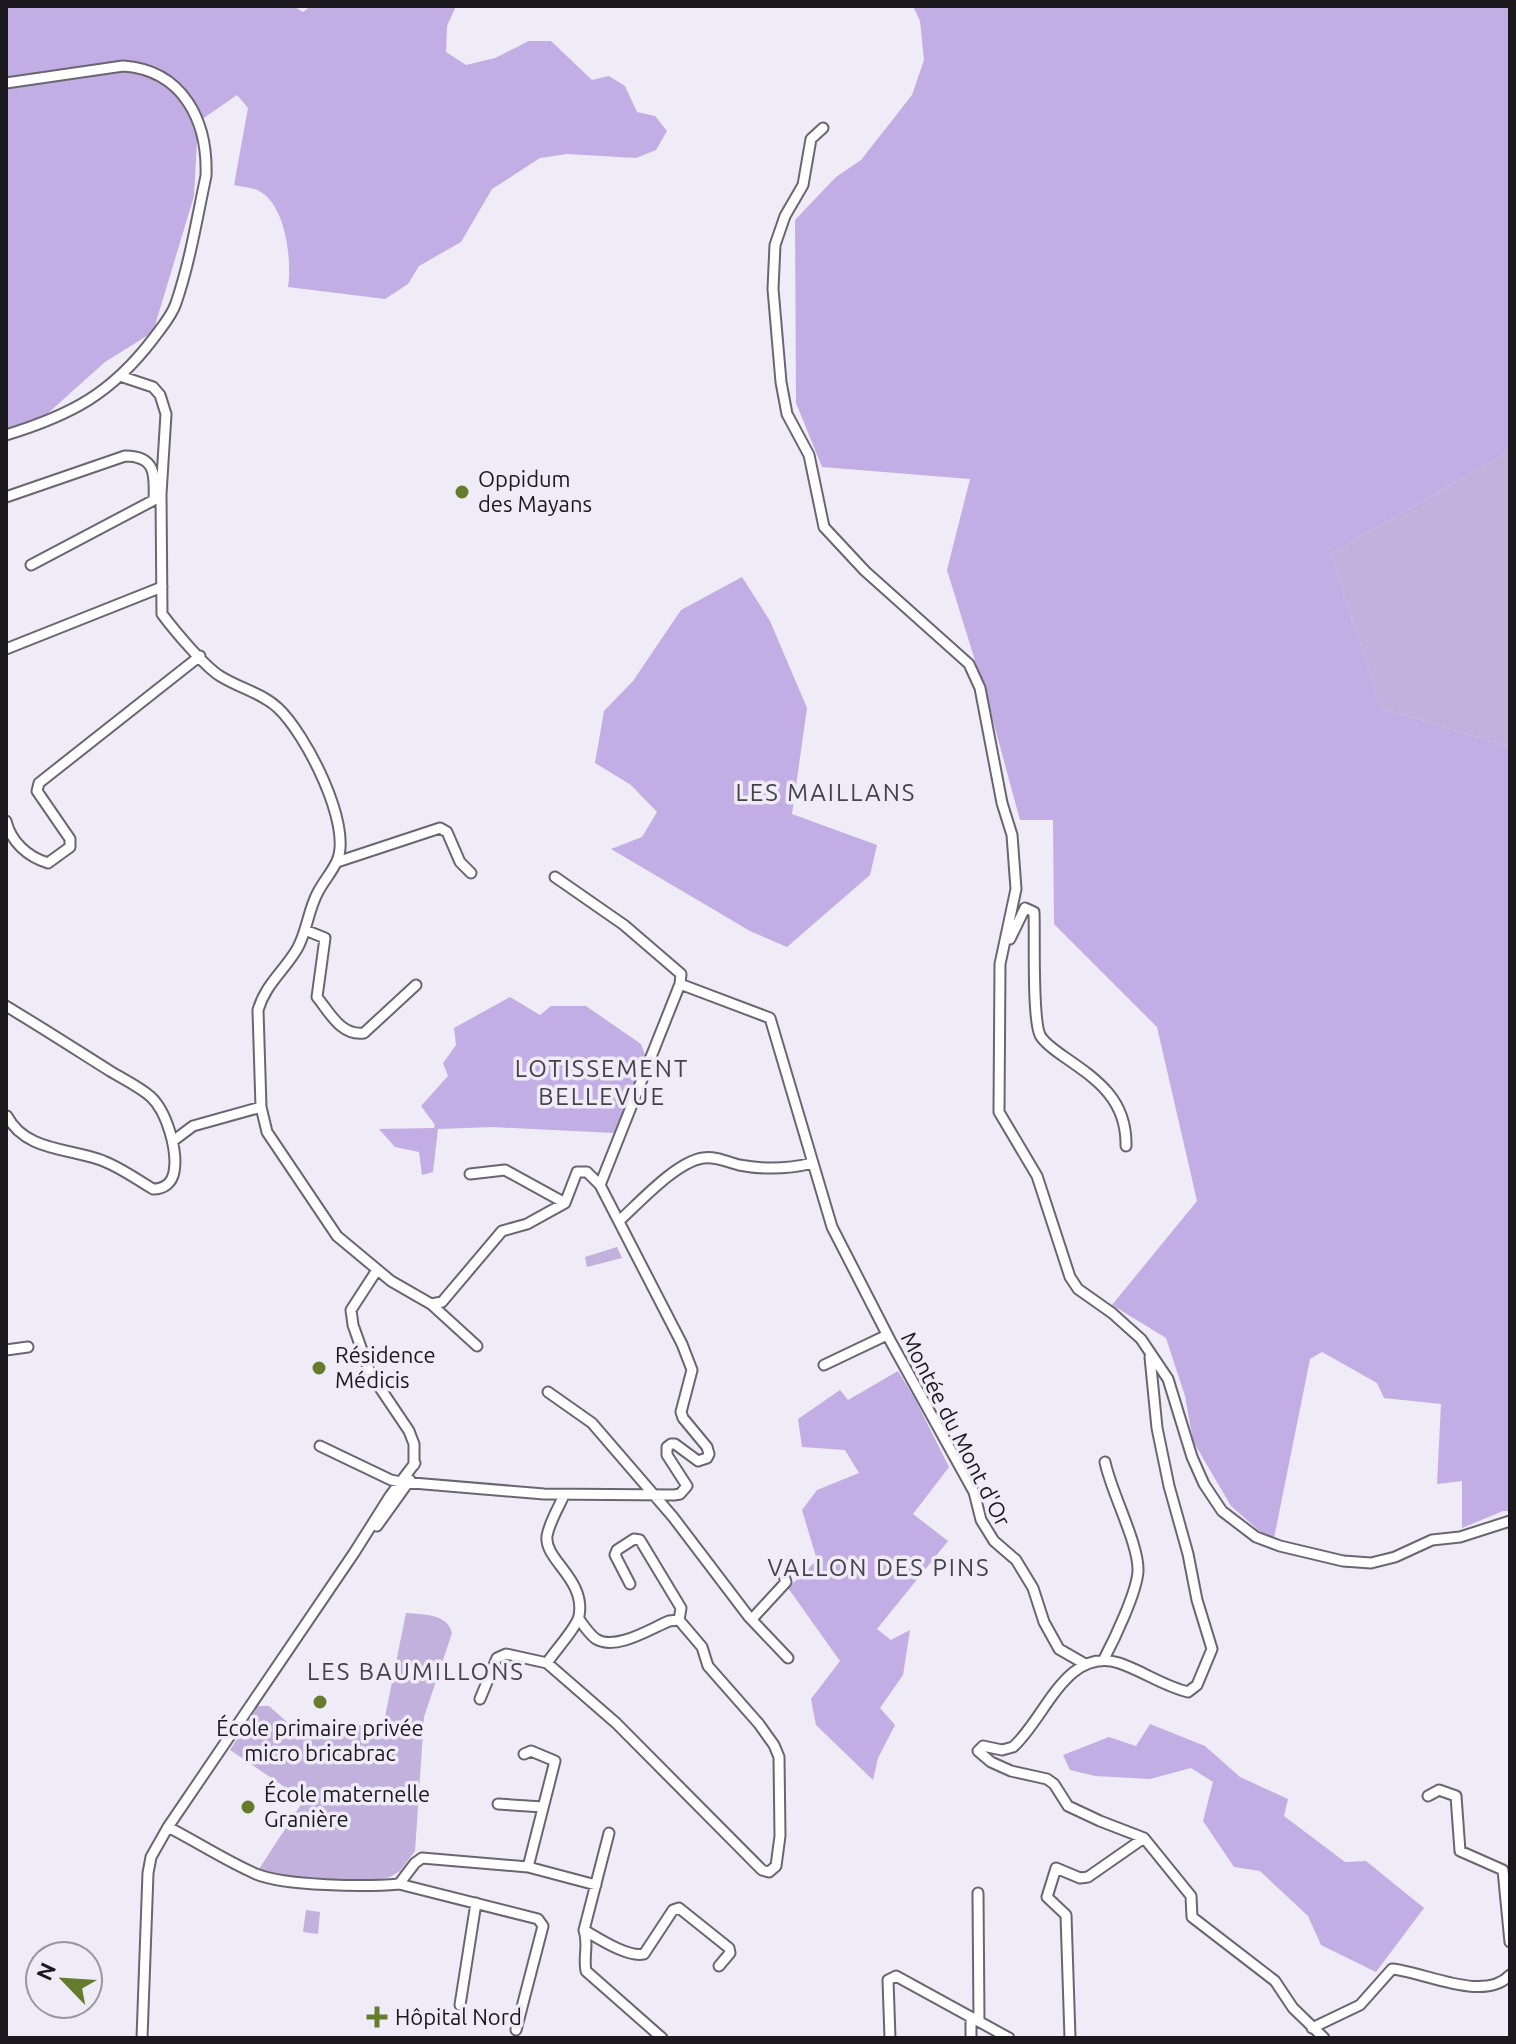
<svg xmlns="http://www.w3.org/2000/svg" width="1516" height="2044" font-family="Ubuntu,sans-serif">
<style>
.green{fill:#c2b0dd}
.forest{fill:#c3ade5}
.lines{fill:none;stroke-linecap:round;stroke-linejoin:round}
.street-casing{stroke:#6a6671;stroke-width:13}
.street{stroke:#fff;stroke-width:9}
.poi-dot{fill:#667c2d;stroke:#efebf7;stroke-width:3}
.labels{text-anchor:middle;stroke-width:7;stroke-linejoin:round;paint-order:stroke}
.poi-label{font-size:22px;fill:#1b191e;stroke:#efebf7;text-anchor:start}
.street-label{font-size:22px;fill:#1b191e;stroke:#efebf7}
.neighbourhood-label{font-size:24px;letter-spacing:2px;fill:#46424c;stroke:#efebf7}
</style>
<rect width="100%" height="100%" fill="#efebf7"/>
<!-- green -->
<path class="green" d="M 1510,451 L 1510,747 L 1381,708 L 1331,554 Z
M 617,1247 L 622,1258 L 587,1267 L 585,1257 Z
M 406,1613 C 424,1615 447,1613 452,1633 L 424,1717 L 415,1851 L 400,1871 L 390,1877 L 381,1879 C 345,1881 292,1881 259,1869 L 304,1800 L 230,1750 L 258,1706 L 269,1706 L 296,1730 L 334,1729 L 384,1722 Z
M 306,1910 L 320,1912 L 318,1934 L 303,1932 Z"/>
<!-- forest -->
<path class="forest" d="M 6,6 L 293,6 L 303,12 L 311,6 L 456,6 L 447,26 L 446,52 L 466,65 L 495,58 L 529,41 L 551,41 L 592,80 L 609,76 L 625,86 L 637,112 L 655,116 L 667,131 L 656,150 L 636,158 L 567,154 L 540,158 L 492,189 L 461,242 L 419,266 L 408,284 L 385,299 L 288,287 C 292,260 286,205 259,191 C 253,187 241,187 234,185 L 248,108 L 237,95 L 198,122 L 194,196 L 153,332 L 105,362 L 47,414 L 6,429 Z
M 913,6 L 1510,6 L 1510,451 L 1331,554 L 1381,708 L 1510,747 L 1510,1511 L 1503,1511 L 1462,1528 L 1462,1481 L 1437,1484 L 1441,1404 L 1384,1398 L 1377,1383 L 1322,1352 L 1310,1359 L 1273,1543 L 1231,1506 L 1193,1441 L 1185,1396 L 1166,1338 L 1112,1305 L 1197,1201 L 1157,1027 L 1054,924 L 1053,820 L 1020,820 L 989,706 L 947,570 L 970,479 L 822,467 L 796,403 L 795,220 L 836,177 L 861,160 L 912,95 L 924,60 L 920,21 Z
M 742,577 L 770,621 L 807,708 L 792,814 L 877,845 L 870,875 L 787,947 L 750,931 L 611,849 L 642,837 L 657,812 L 631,785 L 595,763 L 604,711 L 633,681 L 681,610 Z
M 510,997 L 540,1015 L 551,1006 L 586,1006 L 641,1044 L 645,1055 L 614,1133 L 492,1127 L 438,1129 L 433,1172 L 422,1175 L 419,1152 L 395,1147 L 379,1129 L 434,1128 L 435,1125 L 421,1106 L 448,1076 L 443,1063 L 456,1045 L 454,1028 Z
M 898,1371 L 915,1399 L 949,1467 L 913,1514 L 948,1541 L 877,1629 L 891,1640 L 910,1630 L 903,1675 L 880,1708 L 895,1725 L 878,1758 L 873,1780 L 816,1725 L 811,1699 L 840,1661 L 788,1588 L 817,1560 L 802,1510 L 817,1490 L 859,1473 L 845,1450 L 802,1447 L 798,1419 L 840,1390 L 848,1400 Z
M 1150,1724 L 1205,1746 L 1240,1777 L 1288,1799 L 1284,1816 L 1345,1862 L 1366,1861 L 1424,1908 L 1376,1972 L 1321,1945 L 1308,1916 L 1260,1871 L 1234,1867 L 1203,1821 L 1213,1782 L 1191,1768 L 1150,1779 L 1095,1776 L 1070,1770 L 1063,1755 L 1109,1737 L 1136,1746 Z"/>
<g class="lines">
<!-- street casing -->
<g class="street-casing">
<path id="street" d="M 6,83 L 123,66 C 183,70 208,121 206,176 C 197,218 190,262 176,303 C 172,316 161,328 153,339 C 111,394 71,415 6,435
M 823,128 L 811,139 L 803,185 L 785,216 L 775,245 L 773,289 L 781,382 L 787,414 L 809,455 L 824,527 L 865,571 L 969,664 L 980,688 L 1002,803 L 1012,835 L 1016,889 L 1000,964 L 999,1112 L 1037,1176 L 1070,1277 L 1078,1289 L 1112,1313 L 1141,1339 L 1168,1379 L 1192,1457 L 1204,1484 L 1222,1511 L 1256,1537 L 1280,1546 L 1343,1561 L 1371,1563 L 1395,1557 L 1432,1540 L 1460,1537 L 1510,1521
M 120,376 L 153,387 L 160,395 L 166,414 L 161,494 L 162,614 C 174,630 204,666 220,676 C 239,688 262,693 278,708 C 305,733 353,825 337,861 C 332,872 323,882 318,892 C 308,910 307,932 297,949 C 284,971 265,985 258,1010 L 261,1107 L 267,1132 L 337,1236 L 391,1281 L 431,1304 L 477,1346
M 6,497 L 125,456 C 156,456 155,475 154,500 L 31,565
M 6,649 L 162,587
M 6,821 C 11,842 28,857 48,863 L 70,847 L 70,839 L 37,791 L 39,783 L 200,656
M 337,862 L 440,828 L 447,832 L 460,862 L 471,873
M 555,877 L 624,925 L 681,974 L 680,984 L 600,1185
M 305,930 L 325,938 L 317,997 C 330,1013 341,1036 364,1033 L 416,985
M 1010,939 L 1025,908 L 1034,912 C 1035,935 1032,1018 1040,1035 C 1044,1043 1056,1051 1063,1056 C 1098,1080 1127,1100 1126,1146
M 680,984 L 770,1018 L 832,1227 L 891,1342 L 974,1492 L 981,1520 L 994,1541 L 1016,1560 L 1033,1588 L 1044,1622 L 1059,1649 L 1085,1664
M 6,1006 C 41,1027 75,1049 110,1071 C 123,1079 140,1087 151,1097 C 167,1112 178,1151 174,1172 C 172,1183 164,1189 153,1189 C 136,1179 117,1165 98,1159 C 65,1148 25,1150 7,1116
M 173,1141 L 193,1126 L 261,1107
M 470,1174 L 505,1170 L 565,1203
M 619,1221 C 640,1202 676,1162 703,1158 C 716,1156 727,1162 739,1165 C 765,1170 788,1169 813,1163
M 377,1270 L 351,1310 L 353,1325 L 370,1373 L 409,1431 L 414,1444 L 414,1465
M 6,1350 L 28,1347
M 1150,1357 L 1157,1428 L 1169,1486 L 1188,1554 L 1197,1600 L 1212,1649 L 1197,1685 L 1188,1692 C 1163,1686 1143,1671 1119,1663 C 1066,1646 1045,1719 1013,1747 L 1002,1750 L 983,1746 L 978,1751 L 991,1762 L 1011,1771 L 1047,1779 L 1054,1784 L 1068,1806 L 1100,1821 L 1144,1838 L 1191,1896 L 1192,1917 L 1275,1981 L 1293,2008 L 1324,2038
M 824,1365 L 887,1335
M 548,1392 L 592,1423 L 673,1517 L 749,1617 L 788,1658
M 320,1446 L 391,1480 L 401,1482 L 544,1494 L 674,1495 L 680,1494 L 687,1486 L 667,1455 L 667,1447 L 671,1444 L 675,1444 L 698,1461 L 707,1458 L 709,1454 L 707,1447 L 683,1418 L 681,1412 L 692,1370 L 682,1344 L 600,1185 L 587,1172 L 577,1172 L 565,1203 L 527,1224 L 502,1231 L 442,1302 L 431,1304
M 377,1526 L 410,1480
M 630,1584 L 615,1555 L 617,1550 L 634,1539 L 640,1540 L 681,1608 L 679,1620
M 752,1619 L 786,1582 L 782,1570
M 1104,1659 C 1114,1640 1137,1592 1138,1571 C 1139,1544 1111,1492 1105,1462
M 547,1663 C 554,1652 577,1627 579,1616 C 586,1579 544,1560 547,1536 C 549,1523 559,1507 564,1495
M 480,1699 L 497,1658 L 506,1654 L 547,1663 L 616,1723 L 762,1870 L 769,1872 L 776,1866 L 780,1836 L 779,1757 L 774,1745 L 759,1724 L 708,1666 L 702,1647 L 679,1620 L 669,1621 C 650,1629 616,1651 596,1639 C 589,1634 584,1626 579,1619
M 524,1754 L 531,1751 L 555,1761 L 528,1867
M 1428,1796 L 1439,1790 L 1456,1796 L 1460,1851 L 1503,1870 L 1510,1942
M 498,1804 L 543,1807
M 168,1827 C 197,1842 226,1861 256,1874 C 284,1886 367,1887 399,1884 L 415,1863 L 422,1858 L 528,1867 L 596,1885
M 609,1833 L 584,1930 C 589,1945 583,1956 586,1971 L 662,2038
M 399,1884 L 538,1919 L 543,1926 L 516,2030
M 978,1893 L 979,2021
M 584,1930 C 598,1938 628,1958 644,1954 L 673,1910 L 679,1908 L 729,1948 L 730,1953 L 719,1966
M 460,2005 L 476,1903
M 971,2017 L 971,2038
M 1312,2028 L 1360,2005 L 1392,1969 C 1425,1972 1484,2003 1510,1975
M 142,2038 L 148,1873 L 151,1857 L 168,1827 L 354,1553 L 390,1496 L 415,1463
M 890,2038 L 888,1980 L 896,1976 L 1009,2038
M 1070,2038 L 1066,1915 L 1047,1897 L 1056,1868 L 1080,1878 L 1088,1877 L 1144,1838"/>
</g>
<!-- street -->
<use href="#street" class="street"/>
</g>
<!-- markers -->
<g class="poi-dot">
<circle cx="462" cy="492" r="8"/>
<circle cx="319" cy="1368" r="8"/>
<circle cx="320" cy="1702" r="8"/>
<circle cx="248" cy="1807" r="8"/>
<path d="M373 2005h8v8h8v8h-8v8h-8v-8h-8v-8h8z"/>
</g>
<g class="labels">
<!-- poi labels -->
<g class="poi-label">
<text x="478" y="487">Oppidum<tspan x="478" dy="25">des Mayans</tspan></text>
<text x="335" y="1363">Résidence<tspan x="335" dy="25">Médicis</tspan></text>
<text x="320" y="1736" text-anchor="middle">École primaire privée<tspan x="320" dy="25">micro bricabrac</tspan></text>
<text x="264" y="1802">École maternelle<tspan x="264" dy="25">Granière</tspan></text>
<text x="395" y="2025">Hôpital Nord</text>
</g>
<!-- street labels -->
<g class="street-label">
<text transform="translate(956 1429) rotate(63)" y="8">Montée du Mont d'Or</text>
</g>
<!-- neighbourhood labels -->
<g class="neighbourhood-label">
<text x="826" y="801">LES MAILLANS</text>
<text x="602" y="1077">LOTISSEMENT<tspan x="602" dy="28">BELLEVUE</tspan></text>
<text x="879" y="1576">VALLON DES PINS</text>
<text x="416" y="1680">LES BAUMILLONS</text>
</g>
</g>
<!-- border -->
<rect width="1516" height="2044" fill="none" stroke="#1b191e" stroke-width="16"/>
<!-- north arrow -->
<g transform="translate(64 1980) rotate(295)"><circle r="38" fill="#efebf7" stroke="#9a97a0" stroke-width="2"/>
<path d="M0-6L14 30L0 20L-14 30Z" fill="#667c2d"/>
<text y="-12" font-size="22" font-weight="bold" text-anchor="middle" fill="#1b191e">N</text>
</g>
</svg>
